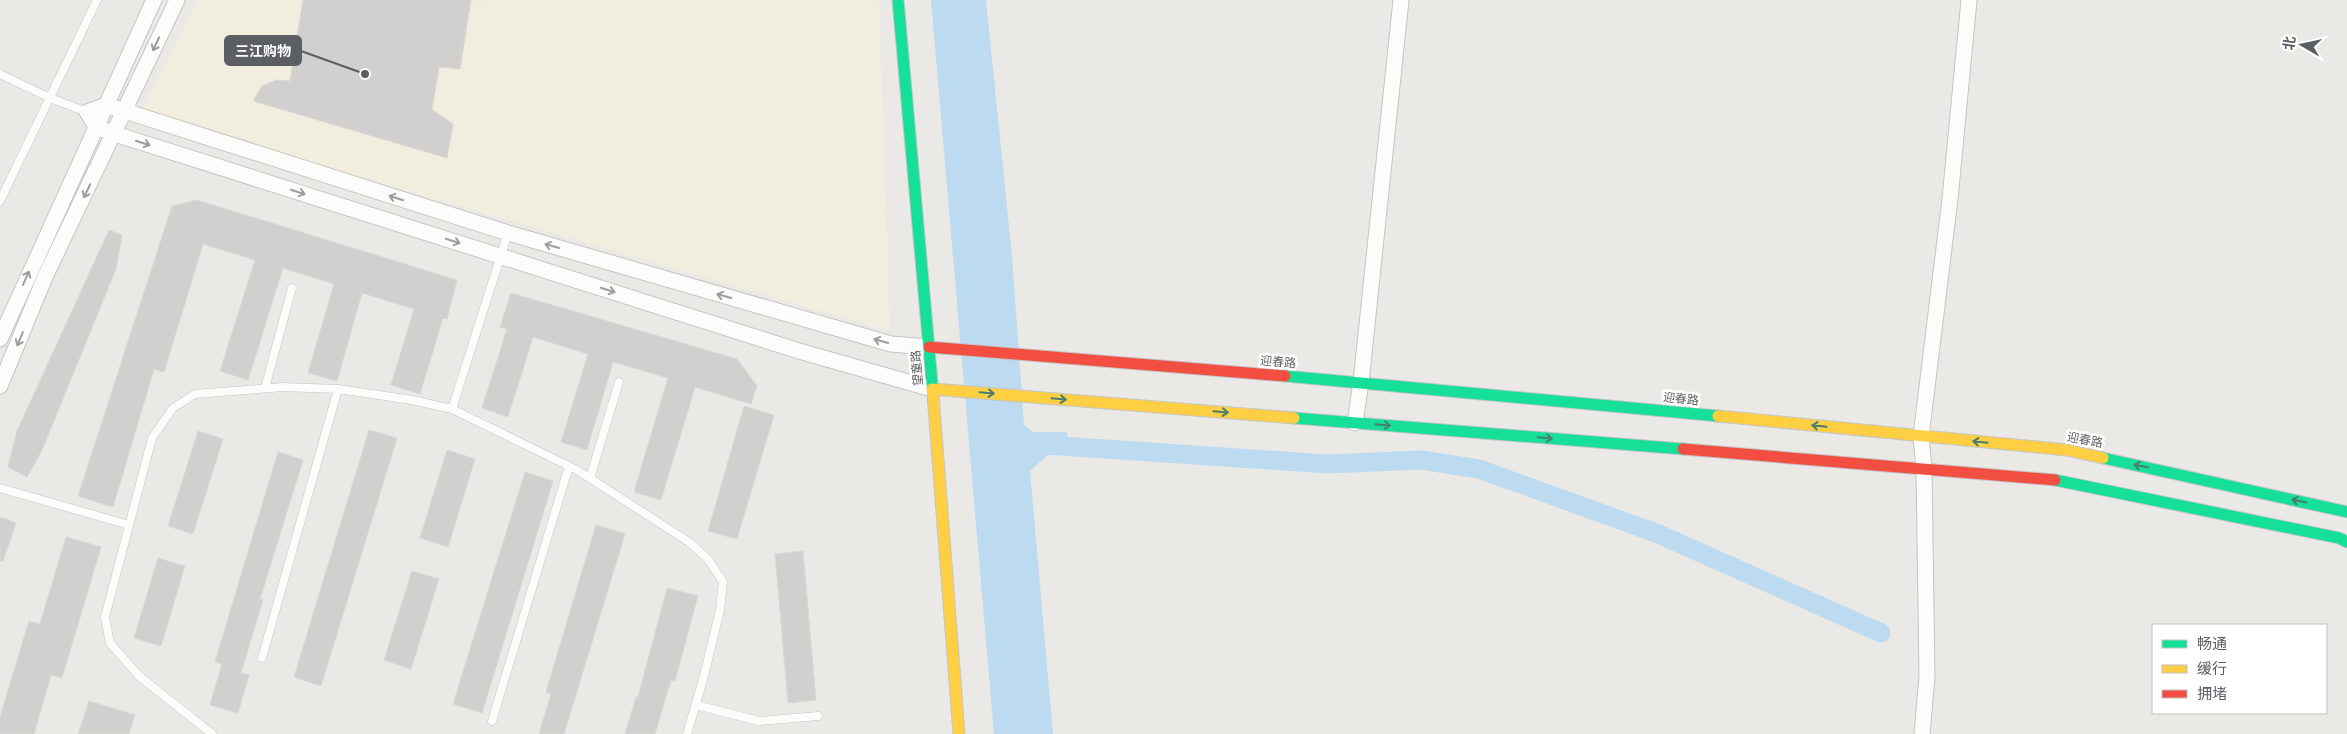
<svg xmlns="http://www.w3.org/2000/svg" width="2347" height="734" font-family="Figtree,'Noto Sans SC',sans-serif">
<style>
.commercial{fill:#f2eedf}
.water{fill:#bcdaf0}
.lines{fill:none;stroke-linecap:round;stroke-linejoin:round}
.canal{stroke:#bcdaf0;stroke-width:19}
.building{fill:#d1d0ce;stroke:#d9d8d4}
.lane-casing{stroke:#c6c5c5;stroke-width:9}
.street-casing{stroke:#c6c5c5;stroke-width:17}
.fast-casing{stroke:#c5c5c6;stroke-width:13}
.slow-casing{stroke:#c5c5c6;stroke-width:13}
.jam-casing{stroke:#c5c5c6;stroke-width:13}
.lane{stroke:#fcfcfb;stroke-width:8}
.street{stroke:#fcfcfb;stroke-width:15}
.fast{stroke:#16e098;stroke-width:11}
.slow{stroke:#ffcf43;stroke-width:11}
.jam{stroke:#f24e42;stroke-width:11}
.oneway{stroke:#9b9d9f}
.oneway2{stroke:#4a7e70}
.labels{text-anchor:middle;stroke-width:5;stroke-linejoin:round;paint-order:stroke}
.street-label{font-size:12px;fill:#5b5e62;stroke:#fff}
.leader{fill:none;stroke:#5b5e62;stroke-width:2}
.callout-dot{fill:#5b5e62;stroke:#fff;stroke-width:2}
.callout{fill:#5b5e62;stroke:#5b5e62;stroke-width:2}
.callout-label{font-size:14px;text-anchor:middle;font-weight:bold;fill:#fff}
</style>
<rect width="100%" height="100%" fill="#eae9e5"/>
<!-- commercial -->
<path class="commercial" d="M 198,0 L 879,1 L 890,331 L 140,113 Z"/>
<!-- water -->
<path class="water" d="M 931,0 L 986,0 L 1012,257 L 1024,425 L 1033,432 L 1067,432 L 1072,455 L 1051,452 L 1030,471 L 1053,734 L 994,734 Z"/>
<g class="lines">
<!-- canal -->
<path class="canal" d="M 1046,445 L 1328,464 L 1421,460 L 1479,469 L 1656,533 L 1881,633"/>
</g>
<!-- building -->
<path class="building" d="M 303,0 L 471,0 L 460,69 L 439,67 L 432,110 L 453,124 L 447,158 L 253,101 L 262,86 L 276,80 L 290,81 Z
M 197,200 L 457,280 L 447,319 L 443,318 L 420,394 L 391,385 L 414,309 L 362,293 L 337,381 L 308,373 L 334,284 L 283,268 L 248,380 L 220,371 L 255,260 L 203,244 L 164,372 L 154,369 L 113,507 L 78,496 L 172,206 Z
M 109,230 L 122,235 L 116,269 L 42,450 L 27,477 L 8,467 L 17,431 Z
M 511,293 L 737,359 L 757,386 L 751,404 L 695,387 L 661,500 L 634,492 L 668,378 L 613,362 L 587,450 L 561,442 L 588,354 L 533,337 L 508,417 L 482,408 L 507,329 L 500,327 Z
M 744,406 L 774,415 L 737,539 L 708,531 Z
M 369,430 L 397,438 L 321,686 L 294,677 Z
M 198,431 L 223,439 L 193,534 L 168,526 Z
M 447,450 L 475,459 L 448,547 L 420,538 Z
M 278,452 L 303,460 L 260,599 L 263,600 L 241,673 L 249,675 L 238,713 L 210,705 L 222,664 L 215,662 Z
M 525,472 L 553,481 L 482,713 L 453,704 Z
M 0,517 L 16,523 L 3,561 L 0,561 Z
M 596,525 L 625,534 L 564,734 L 539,734 L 551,694 L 546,692 Z
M 66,537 L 101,547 L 62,678 L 51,675 L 34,734 L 0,734 L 0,717 L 29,621 L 40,624 Z
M 803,551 L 816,700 L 788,703 L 775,554 Z
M 158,558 L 185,566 L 161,646 L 134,638 Z
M 412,571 L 439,579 L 411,669 L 384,660 Z
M 667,588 L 698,596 L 675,681 L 671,680 L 655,734 L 625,734 L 636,697 L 638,697 Z
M 89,701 L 135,715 L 129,734 L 78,734 Z"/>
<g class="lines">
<!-- lane casing -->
<g class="lane-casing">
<path id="lane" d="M 0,74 L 50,98 L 87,112
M 0,201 L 97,0
M 265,388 L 292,288
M 452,409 L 508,233
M 590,478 L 619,382
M 0,488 L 129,525
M 262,658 L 338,389
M 696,705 L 759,721 L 818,716
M 492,721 L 569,466
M 212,734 L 139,676 L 110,643 L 105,617 L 152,438 L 173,408 L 195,394 L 283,387 L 338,389 L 412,400 L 452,409 L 577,470 L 689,542 L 708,559 L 723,582 L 720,610 L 704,676 L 687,734"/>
</g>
<!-- street casing -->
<g class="street-casing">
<path id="street" d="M 0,339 L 154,0
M 929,347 L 891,344 L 508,233 L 106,105 L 87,112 L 96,127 L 115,134 L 799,351 L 932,389
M 0,386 L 45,277 L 177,0
M 1355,423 L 1361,382 L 1401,0
M 1922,734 L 1927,677 L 1924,469 L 1921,436 L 1950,199 L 1969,0"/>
</g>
<!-- fast casing -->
<g class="fast-casing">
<path id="fast" d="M 898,0 L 933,394
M 1285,376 L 1718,416
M 1294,418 L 1683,449
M 2103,458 L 2347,512
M 2055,480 L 2339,538 L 2347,542"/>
</g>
<!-- slow casing -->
<g class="slow-casing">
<path id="slow" d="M 932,389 L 1294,418
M 933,394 L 959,734
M 1718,416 L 2067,450 L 2103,458"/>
</g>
<!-- jam casing -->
<g class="jam-casing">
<path id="jam" d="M 929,347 L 1285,376
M 1683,449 L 2055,480"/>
</g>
<!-- lane -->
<use href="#lane" class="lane"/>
<!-- street -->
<use href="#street" class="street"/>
<!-- fast -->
<use href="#fast" class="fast"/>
<!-- slow -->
<use href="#slow" class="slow"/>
<!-- jam -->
<use href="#jam" class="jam"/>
</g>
<!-- one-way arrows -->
<defs><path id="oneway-shaft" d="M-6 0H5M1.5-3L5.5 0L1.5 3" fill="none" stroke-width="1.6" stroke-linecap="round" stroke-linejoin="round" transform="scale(1.25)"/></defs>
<g class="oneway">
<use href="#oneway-shaft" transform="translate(156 44) rotate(115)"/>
<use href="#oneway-shaft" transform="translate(143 143) rotate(18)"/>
<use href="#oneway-shaft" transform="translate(87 191) rotate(116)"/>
<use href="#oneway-shaft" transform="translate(298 192) rotate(18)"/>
<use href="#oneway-shaft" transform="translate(396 198) rotate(-162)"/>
<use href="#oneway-shaft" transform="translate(453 241) rotate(18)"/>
<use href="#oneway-shaft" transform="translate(552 246) rotate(-164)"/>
<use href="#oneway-shaft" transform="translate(26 278) rotate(-66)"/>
<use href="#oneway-shaft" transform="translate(608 290) rotate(18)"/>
<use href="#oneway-shaft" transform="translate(724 296) rotate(-164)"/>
<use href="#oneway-shaft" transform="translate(20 339) rotate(113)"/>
<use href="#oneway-shaft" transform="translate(881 341) rotate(-164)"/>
</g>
<g class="oneway2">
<use href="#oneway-shaft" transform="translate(987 393) rotate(5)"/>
<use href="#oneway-shaft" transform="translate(1059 399) rotate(5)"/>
<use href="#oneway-shaft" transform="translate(1221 412) rotate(5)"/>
<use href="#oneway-shaft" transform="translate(1383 425) rotate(5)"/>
<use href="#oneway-shaft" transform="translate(1819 426) rotate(-174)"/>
<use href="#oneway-shaft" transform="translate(1545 438) rotate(5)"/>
<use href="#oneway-shaft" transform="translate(1980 442) rotate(-174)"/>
<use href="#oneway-shaft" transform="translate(2141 466) rotate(-168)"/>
<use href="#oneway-shaft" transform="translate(2299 501) rotate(-168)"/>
</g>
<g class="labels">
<!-- street labels -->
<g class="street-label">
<text transform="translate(1278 362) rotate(5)" y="4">迎春路</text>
<text transform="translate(917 368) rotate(-95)" y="4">望童路</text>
<text transform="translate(1681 399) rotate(6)" y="4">迎春路</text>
<text transform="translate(2085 440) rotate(11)" y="4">迎春路</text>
</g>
</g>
<!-- callouts -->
<path class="leader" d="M365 74L301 51"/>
<circle class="callout-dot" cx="365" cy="74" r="5"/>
<rect class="callout" x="225" y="36" width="76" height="29" rx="5"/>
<g class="callout-label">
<text x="263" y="56">三江购物</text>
</g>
<!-- legend -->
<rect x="2152" y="624" width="175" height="90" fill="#ffffff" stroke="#bdbfc0"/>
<rect x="2162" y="640" width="25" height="8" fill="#16e098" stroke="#bdbfc0"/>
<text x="2197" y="649" font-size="15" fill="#5b5e62">畅通</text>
<rect x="2162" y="665" width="25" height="8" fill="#ffcf43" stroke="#bdbfc0"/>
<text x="2197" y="674" font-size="15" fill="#5b5e62">缓行</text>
<rect x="2162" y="690" width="25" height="8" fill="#f24e42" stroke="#bdbfc0"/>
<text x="2197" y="699" font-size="15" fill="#5b5e62">拥堵</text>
<!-- north arrow -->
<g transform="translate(2302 45) rotate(279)" stroke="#ffffff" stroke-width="4" paint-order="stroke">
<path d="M0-4L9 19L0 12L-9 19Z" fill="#5b5e62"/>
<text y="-8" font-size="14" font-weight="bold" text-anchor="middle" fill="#5b5e62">北</text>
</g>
</svg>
